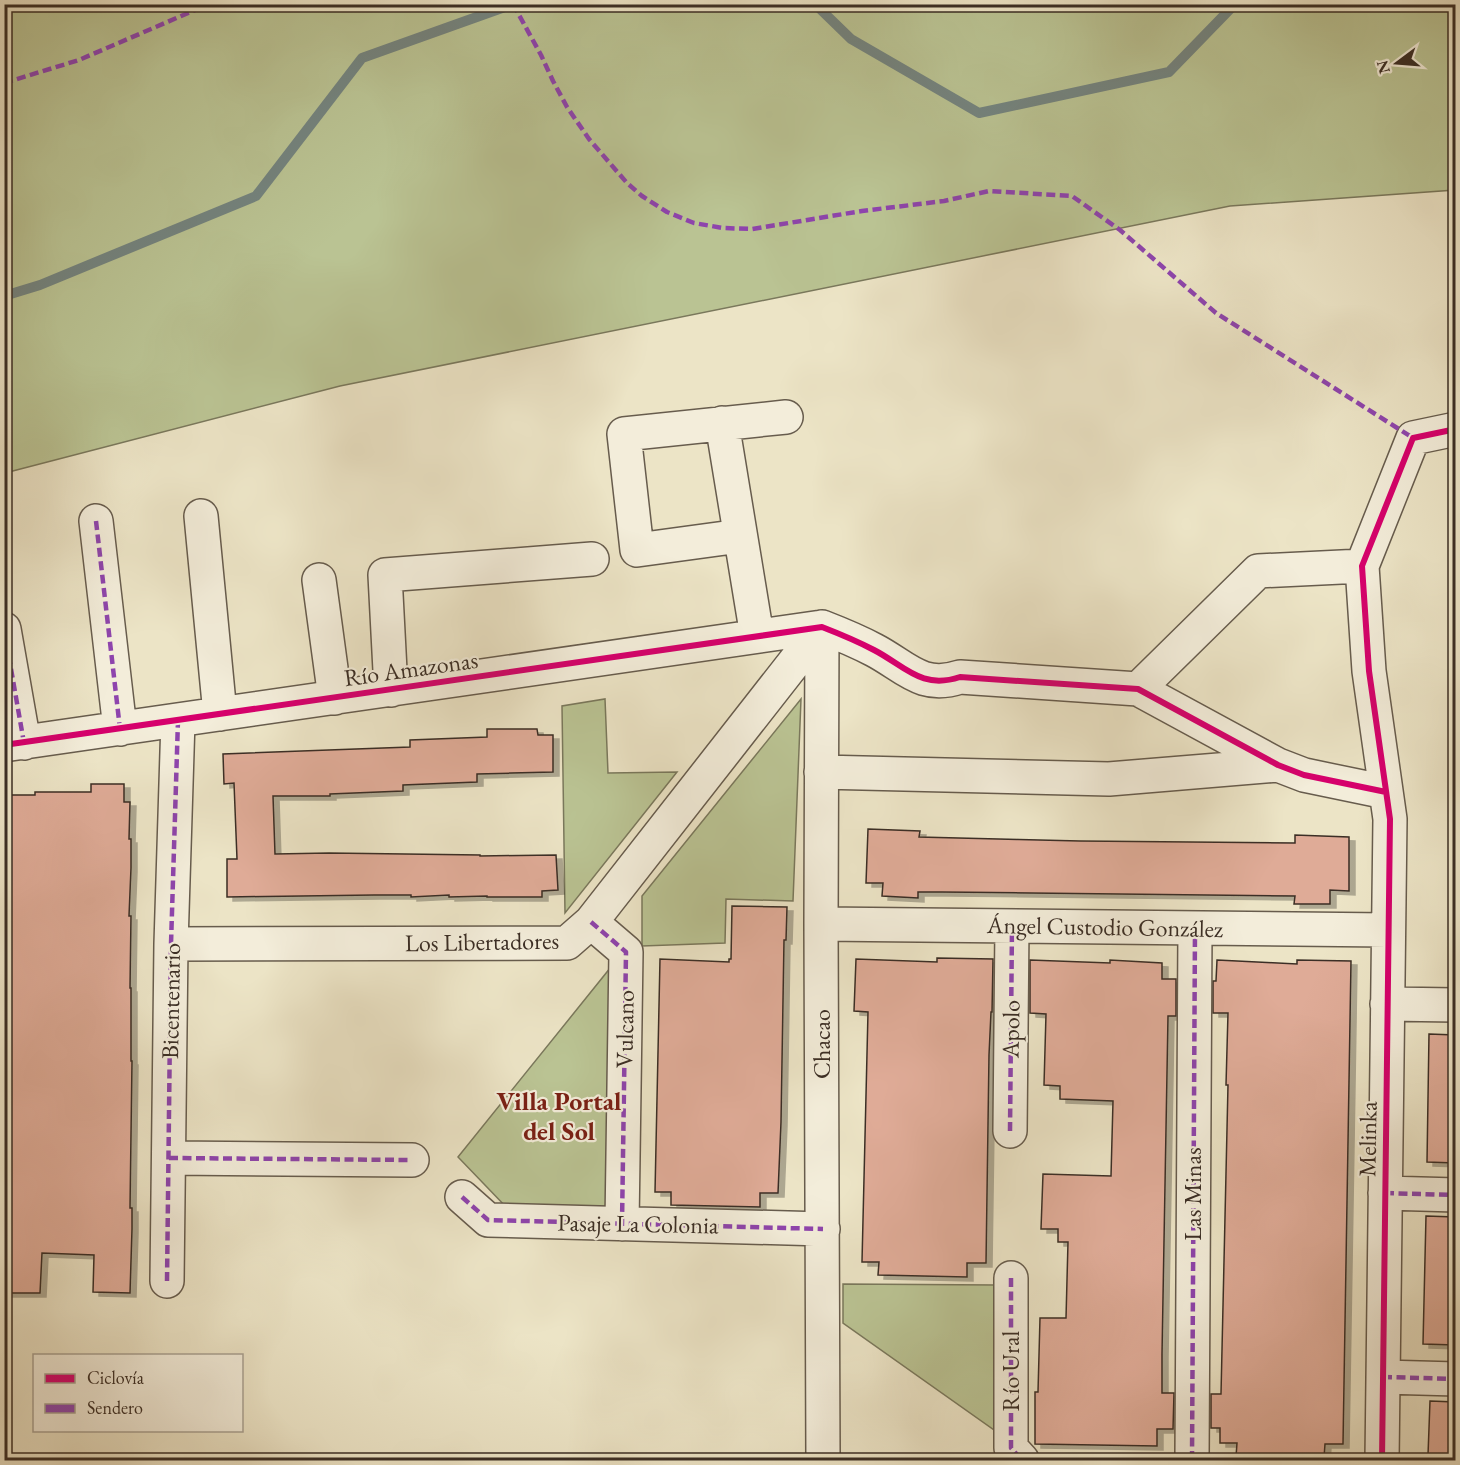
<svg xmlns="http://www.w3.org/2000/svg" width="1460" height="1465" font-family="'EB Garamond',serif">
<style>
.green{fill:#bac393;stroke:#7a785c;stroke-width:1.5}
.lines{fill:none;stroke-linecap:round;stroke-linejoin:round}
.stream{stroke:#74847f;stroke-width:10}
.building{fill:#dfab97;stroke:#3b2e25;stroke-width:1.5;filter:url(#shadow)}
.minor-casing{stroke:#675c4d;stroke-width:36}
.minor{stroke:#f3edda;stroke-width:33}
.quiet{stroke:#8e44ad;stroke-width:4.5;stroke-dasharray:9 4.5;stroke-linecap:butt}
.cycleway-casing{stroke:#f3edda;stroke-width:10}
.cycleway{stroke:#d6006c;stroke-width:6}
.labels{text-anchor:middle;stroke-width:4.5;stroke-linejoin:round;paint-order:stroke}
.street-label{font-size:24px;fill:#3b2e25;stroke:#f3edda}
.neighbourhood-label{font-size:26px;font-weight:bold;fill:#7a1f14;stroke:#f3edda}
</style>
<defs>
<filter id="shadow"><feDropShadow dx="6" dy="4" stdDeviation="0" flood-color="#0004"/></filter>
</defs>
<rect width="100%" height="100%" fill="#ece4c6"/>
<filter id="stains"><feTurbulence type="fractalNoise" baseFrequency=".00333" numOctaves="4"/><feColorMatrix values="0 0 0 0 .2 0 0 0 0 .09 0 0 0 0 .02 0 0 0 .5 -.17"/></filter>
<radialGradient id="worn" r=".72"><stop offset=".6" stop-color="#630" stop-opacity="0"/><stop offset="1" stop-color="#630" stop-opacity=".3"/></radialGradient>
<!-- green -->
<path class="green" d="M 5,4 L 1455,5 L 1455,190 L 1230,206 L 340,386 L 5,473 Z
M 605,699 L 608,773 L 677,772 L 565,913 L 562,706 Z
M 801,699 L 793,901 L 726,899 L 725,943 L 642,946 L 642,896 Z
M 611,967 L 611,1205 L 596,1213 L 509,1210 L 458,1157 Z
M 843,1284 L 996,1285 L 997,1432 L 843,1323 Z"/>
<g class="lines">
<!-- stream -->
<path class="stream" d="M 815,4 L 851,39 L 979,113 L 1169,72 L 1235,4
M 4,296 L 40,285 L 256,196 L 362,58 L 513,4"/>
</g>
<!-- building -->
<path class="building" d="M 487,729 L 537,729 L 538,735 L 553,735 L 553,772 L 477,774 L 477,782 L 403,785 L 403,791 L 330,794 L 330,796 L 273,796 L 275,854 L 329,853 L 480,855 L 480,856 L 556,855 L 558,890 L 542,891 L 542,897 L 487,897 L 487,896 L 449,897 L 449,895 L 411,897 L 411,895 L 374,895 L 227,897 L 227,859 L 237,859 L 234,783 L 224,784 L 223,754 L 410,747 L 410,740 L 487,737 Z
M 91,784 L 124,784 L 124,802 L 130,802 L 129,839 L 131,839 L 131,868 L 129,916 L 131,916 L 130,988 L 131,988 L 131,1061 L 132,1061 L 130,1208 L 132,1208 L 132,1229 L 130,1293 L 93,1292 L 94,1255 L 42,1253 L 40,1293 L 4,1293 L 5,1184 L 7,1143 L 5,1143 L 8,1070 L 5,1070 L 8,839 L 4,839 L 4,795 L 35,795 L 35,792 L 91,792 Z
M 868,829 L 920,831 L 919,837 L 1080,841 L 1295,843 L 1295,835 L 1349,837 L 1349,891 L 1330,890 L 1330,904 L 1294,904 L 1295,896 L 942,892 L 918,892 L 918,898 L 882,896 L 883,883 L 866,883 Z
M 732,906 L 787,907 L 786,940 L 784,940 L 781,1122 L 778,1193 L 760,1193 L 760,1207 L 671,1205 L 671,1192 L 655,1192 L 660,959 L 729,962 L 729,959 L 731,959 Z
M 937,958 L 993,959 L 992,1012 L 991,1012 L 989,1055 L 986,1263 L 967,1263 L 967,1277 L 878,1275 L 879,1262 L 862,1262 L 868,1012 L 854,1011 L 856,959 L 937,962 Z
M 1030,960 L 1110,963 L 1110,960 L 1162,963 L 1162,979 L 1176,979 L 1176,1016 L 1168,1016 L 1162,1354 L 1162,1393 L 1174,1393 L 1173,1429 L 1157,1429 L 1157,1446 L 1035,1444 L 1035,1392 L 1038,1392 L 1040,1318 L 1066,1318 L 1068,1242 L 1058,1242 L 1058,1229 L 1041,1229 L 1043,1174 L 1111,1176 L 1113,1101 L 1060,1099 L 1060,1086 L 1044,1085 L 1046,1014 L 1030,1013 Z
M 1217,960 L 1297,964 L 1297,960 L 1351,961 L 1343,1444 L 1325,1444 L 1324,1458 L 1236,1457 L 1237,1443 L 1220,1443 L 1220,1428 L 1211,1428 L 1211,1394 L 1221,1394 L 1228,1085 L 1226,1085 L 1228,1013 L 1213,1013 L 1213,981 L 1216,981 Z
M 1429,1034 L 1455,1035 L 1455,1163 L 1427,1162 Z
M 1426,1216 L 1455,1217 L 1455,1345 L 1423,1344 Z
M 1430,1401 L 1455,1402 L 1455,1456 L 1428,1455 Z"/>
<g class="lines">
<!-- minor casing -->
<g class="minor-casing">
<path id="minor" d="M 722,423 L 757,636
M 201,516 L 220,714
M 96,521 L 120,729
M 740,536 L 637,550 L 624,434 L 786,417
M 319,580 L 335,698
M 822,627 L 821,924 L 823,1460
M 4,629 L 24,743
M 1138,689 L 1258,571 L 1362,566
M 391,690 L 385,575 L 592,559
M 4,745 L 822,627 C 840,634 857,641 874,650 C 905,666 921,690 960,677 L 1138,689 L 1278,765 L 1304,775 L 1386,792
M 821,772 L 1109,779 L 1278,765
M 591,922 L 626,952 L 622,1224
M 821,924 L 1388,930
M 171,944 L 567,943 L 591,922 L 822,627
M 1387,1004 L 1456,1005
M 1010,1131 L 1012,926
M 169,1158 L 412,1160
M 1385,1193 L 1456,1195
M 462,1197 L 488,1220 L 823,1229
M 1011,1278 L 1011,1448 L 1022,1460
M 167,1281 L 171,944 L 178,720
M 1383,1377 L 1456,1379
M 1192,1460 L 1195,928
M 1382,1460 L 1390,819 L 1369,671 L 1362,566 L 1413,438 L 1456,429"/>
</g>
<!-- minor -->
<use href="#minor" class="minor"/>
<!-- quiet -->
<path class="quiet" d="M 513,4 L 541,55 L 553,81 L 567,107 L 589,139 L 627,183 L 642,196 L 667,212 L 694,223 L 723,228 L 752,229 L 862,211 L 944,201 L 989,191 L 1072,196 L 1120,230 L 1216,313 L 1413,438 L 1417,437
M 4,83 L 79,60 L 209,4
M 96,521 L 120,729
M 4,629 L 24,743
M 591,922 L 626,952 L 622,1224
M 1010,1131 L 1012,926
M 169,1158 L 412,1160
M 1385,1193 L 1456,1195
M 462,1197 L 488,1220 L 823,1229
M 1011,1278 L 1011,1448 L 1022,1460
M 167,1281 L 171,944 L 178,720
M 1383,1377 L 1456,1379
M 1192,1460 L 1195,928"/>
<!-- cycleway casing -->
<g class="cycleway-casing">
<path id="cycleway" d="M 4,745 L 822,627 C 840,634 857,641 874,650 C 905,666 921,690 960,677 L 1138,689 L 1278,765 L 1304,775 L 1386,792
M 1382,1460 L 1390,819 L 1369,671 L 1362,566 L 1413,438 L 1456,429"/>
</g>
<!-- cycleway -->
<use href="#cycleway" class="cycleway"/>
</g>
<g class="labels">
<!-- street labels -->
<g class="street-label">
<text transform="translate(411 669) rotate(-8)" y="8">Río Amazonas</text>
<text transform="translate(1105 927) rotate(1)" y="8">Ángel Custodio González</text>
<text transform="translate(482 942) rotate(-1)" y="8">Los Libertadores</text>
<text transform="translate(171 1001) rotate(-89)" y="8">Bicentenario</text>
<text transform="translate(625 1029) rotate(-89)" y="8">Vulcano</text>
<text transform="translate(1011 1029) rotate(-89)" y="8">Apolo</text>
<text transform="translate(822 1044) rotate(-90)" y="8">Chacao</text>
<text transform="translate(1368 1139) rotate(-89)" y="8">Melinka</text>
<text transform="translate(1193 1194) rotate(-90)" y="8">Las Minas</text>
<text transform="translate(638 1224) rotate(1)" y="8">Pasaje La Colonia</text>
<text transform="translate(1011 1371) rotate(-90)" y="8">Río Ural</text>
</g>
<!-- neighbourhood labels -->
<g class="neighbourhood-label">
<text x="559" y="1110">Villa Portal<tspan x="559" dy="30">del Sol</tspan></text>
</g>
</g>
<!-- margin -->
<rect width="1460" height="1465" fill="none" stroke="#ece4c6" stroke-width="24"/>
<rect x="6" y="6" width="1448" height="1453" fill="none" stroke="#3b2e25" stroke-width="3"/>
<rect x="12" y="12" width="1436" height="1441" fill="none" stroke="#3b2e25" stroke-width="1.5"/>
<!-- legend -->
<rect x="33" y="1354" width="210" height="78" fill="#f3edda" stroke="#a9a192" stroke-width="1.5"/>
<rect x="45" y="1374" width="30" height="9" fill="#d6006c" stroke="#a9a192" stroke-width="1.5"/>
<text x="87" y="1384" font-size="18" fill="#3b2e25">Ciclovía</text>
<rect x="45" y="1404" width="30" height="9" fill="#8e44ad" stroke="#a9a192" stroke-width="1.5"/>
<text x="87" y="1414" font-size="18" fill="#3b2e25">Sendero</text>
<!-- north arrow -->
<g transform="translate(1397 63) rotate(254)" stroke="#f3edda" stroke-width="4.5" paint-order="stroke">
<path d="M0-4.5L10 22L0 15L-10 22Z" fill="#3b2e25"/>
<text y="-9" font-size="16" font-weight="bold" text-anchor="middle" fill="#3b2e25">N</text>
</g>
<rect width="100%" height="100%" filter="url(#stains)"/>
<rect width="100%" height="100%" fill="url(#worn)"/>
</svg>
